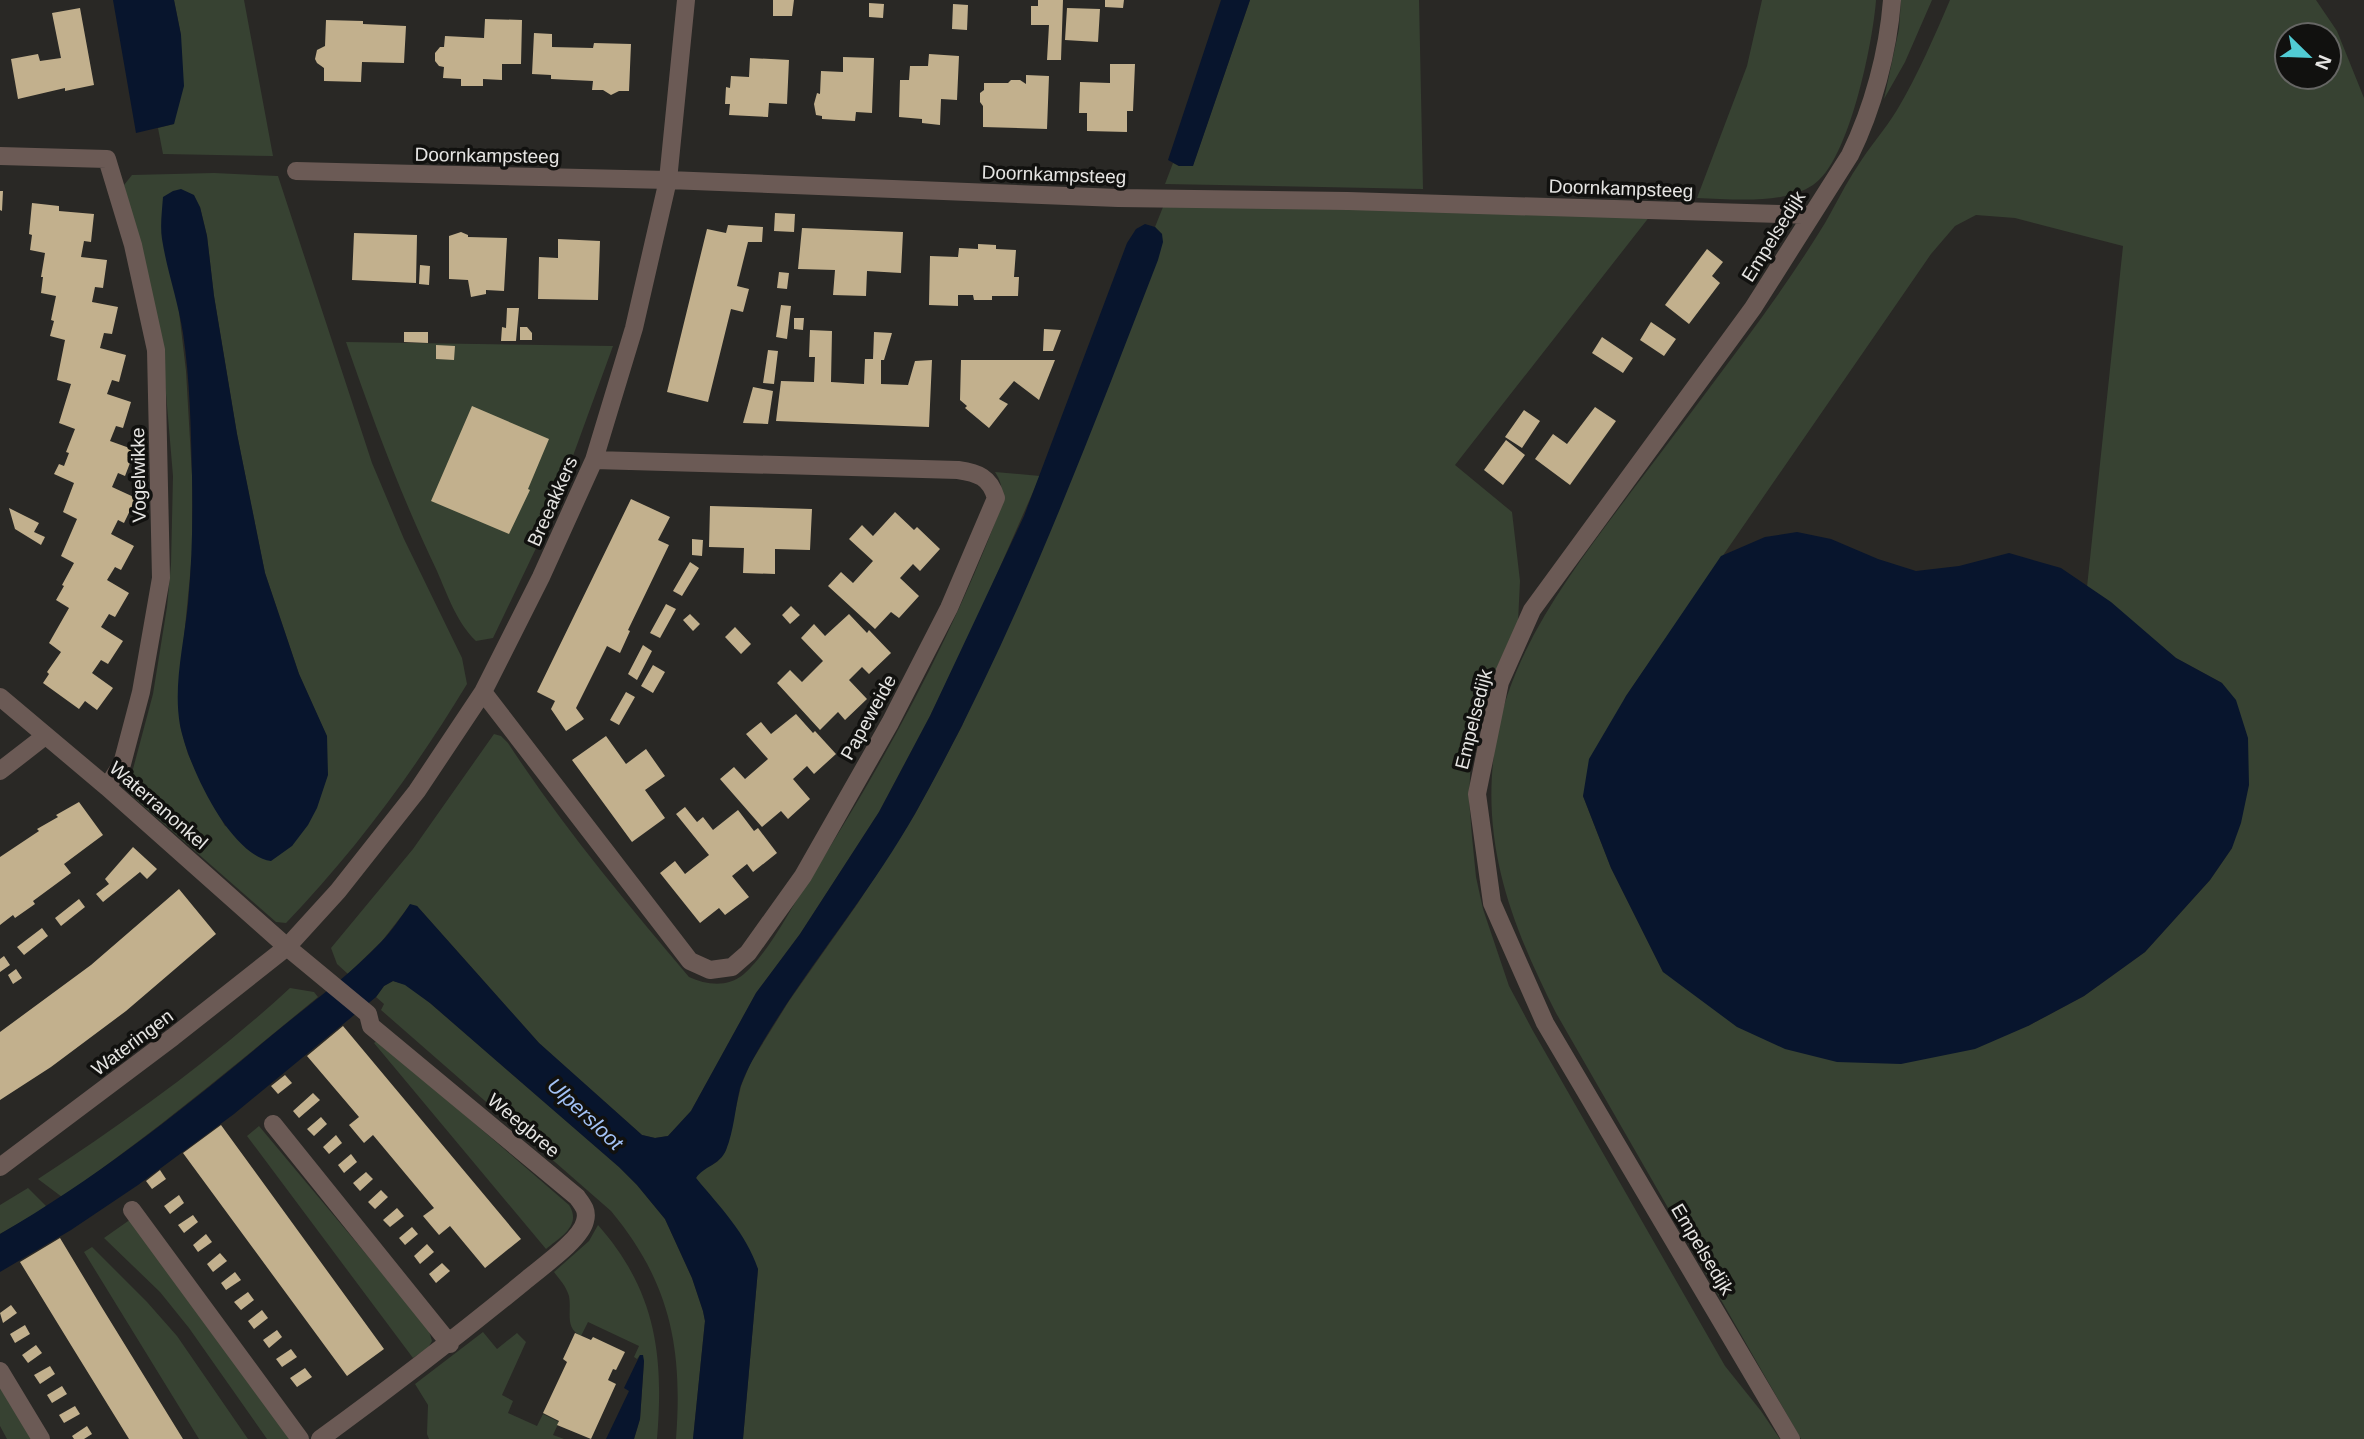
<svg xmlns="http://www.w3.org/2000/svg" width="2364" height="1439" font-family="Arial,sans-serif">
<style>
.green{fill:#374232;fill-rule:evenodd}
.water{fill:#08152d}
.building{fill:#c2b08d}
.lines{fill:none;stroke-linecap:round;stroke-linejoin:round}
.minor{stroke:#6b5a55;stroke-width:18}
.labels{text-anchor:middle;stroke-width:7;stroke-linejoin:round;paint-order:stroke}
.street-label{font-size:19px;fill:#e6e5e3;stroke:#11110f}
.water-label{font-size:21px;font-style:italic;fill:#a3c2f6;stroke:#11110f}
</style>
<rect width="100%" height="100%" fill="#292825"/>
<!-- green -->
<path class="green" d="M 174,0 L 244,0 L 273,156 L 163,154 L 158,128 L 174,124 L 181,35 Z
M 1250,0 L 1419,0 L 1423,189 L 1165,184 L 1173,163 L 1179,166 L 1193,165 Z
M 1762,0 L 1876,0 C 1873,42 1849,162 1813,185 C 1783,205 1732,199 1697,198 L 1747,66 Z
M 1901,0 L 1932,0 L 1905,62 L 1884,99 L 1899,29 Z
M 1950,0 L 2316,0 L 2337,31 L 2364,98 L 2364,1439 L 1801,1439 L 1556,1013 C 1511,924 1479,841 1496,740 C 1512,646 1576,566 1631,492 C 1669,442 1706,393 1743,343 C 1772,304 1800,264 1825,223 C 1836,204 1845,185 1857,167 C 1869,147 1885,130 1897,110 C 1918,75 1934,37 1950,0 ZM 2287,35 L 2329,35 L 2329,77 L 2287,77 ZM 1976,215 L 2015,218 L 2123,246 L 2087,587 L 2176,658 L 2222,683 L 2232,848 L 2210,880 L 2145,952 L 2084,996 L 2028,1026 L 1663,972 L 1611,868 L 1583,796 L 1626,696 L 1931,254 L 1955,226 Z
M 214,173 L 278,176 L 372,463 L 404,539 L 462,658 L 467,684 C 415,770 356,850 286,923 L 276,922 L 131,795 L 133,769 L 153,694 L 167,607 L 171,564 L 173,476 L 161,335 L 124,185 L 132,175 ZM 200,207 L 207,236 L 214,296 L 237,434 L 265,573 L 299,674 L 327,737 L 292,846 L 225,826 L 205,790 L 188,754 L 180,725 L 178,699 L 192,555 L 192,475 L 186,371 L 178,303 Z
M 1165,202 L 1650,216 L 1455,465 L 1512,512 L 1520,581 L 1518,622 L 1498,665 L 1481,711 L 1471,755 L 1469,799 L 1472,837 L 1476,877 L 1483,909 L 1509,986 L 1533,1031 L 1725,1366 L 1761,1411 L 1780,1439 L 743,1439 L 758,1269 L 696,1178 L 700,1171 L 717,1162 L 726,1150 L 741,1086 L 750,1064 L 789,1001 L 858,903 L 915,814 L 962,726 L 1162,234 L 1155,227 Z
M 346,342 L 613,346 L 550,519 L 493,638 L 476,641 C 457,623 447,594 437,571 C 401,496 373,420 346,342 Z
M 995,472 L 1040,476 L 982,608 L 930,716 L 879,812 L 800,934 L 756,993 L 691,1111 L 668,1136 L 655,1138 L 642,1135 L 539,1043 L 417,906 L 410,905 L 382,941 L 348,974 L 337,964 L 331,948 L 413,849 L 494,734 L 501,736 L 508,743 C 562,826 625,901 689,977 C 707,985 727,988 744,974 C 769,952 789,911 808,882 C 883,764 952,639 1001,507 C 1003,494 1003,484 995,472 Z
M 393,981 L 405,984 L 430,1003 L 619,1167 L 637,1185 L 665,1219 L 692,1278 L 703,1311 L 705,1321 L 693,1439 L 676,1439 C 683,1348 670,1282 611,1211 L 381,1010 L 384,1004 L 376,997 L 384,986 Z
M 290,988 L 314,992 L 318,997 C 234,1066 151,1135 62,1197 L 38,1179 C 127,1121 212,1060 290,988 Z
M 378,1040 L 569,1205 C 582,1225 561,1237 546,1249 L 374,1043 Z
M 259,1126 L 428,1328 L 432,1341 L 428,1348 L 413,1358 L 247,1136 Z
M 28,1188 L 47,1207 L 0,1234 L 0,1205 Z
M 131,1219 L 287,1432 L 289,1439 L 267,1439 L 189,1328 L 160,1292 L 104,1238 Z
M 598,1225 C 656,1291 664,1355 657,1439 L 634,1439 L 640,1419 L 644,1361 L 640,1355 L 637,1359 L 634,1357 L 639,1346 L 588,1322 L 581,1336 C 564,1328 572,1311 569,1296 C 566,1286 560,1280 554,1272 L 589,1241 Z
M 92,1247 L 147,1302 L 177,1336 L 248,1439 L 199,1439 L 84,1252 Z
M 483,1332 L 497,1349 L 517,1333 L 526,1342 L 502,1395 L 513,1401 L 508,1413 L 537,1426 L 543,1414 L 559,1422 L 553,1435 L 564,1439 L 429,1439 L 427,1434 L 428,1405 L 415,1384 Z
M 0,1385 L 33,1439 L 7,1439 L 0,1426 Z"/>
<!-- water -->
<path class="water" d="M 113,0 L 174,0 L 181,35 L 184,86 L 174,124 L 136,133 Z
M 1221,0 L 1250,0 L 1193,166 L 1179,166 L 1168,160 Z
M 181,189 L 194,195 L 200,207 L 207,236 L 214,296 L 237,434 L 265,573 L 299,674 L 327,736 L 328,775 L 317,808 L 308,825 L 292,846 L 271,861 C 229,855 187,763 180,725 C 173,686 184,643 188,604 C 192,561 193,519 192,476 C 191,429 190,380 183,333 C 178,301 167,271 162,239 C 160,226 162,211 163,197 L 173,191 Z
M 1145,224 L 1155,227 L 1162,234 L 1163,242 L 1158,260 C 1085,448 1015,636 916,812 C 870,894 808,965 761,1045 C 753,1059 745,1073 740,1088 C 735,1108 734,1131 726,1150 C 720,1165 704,1166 696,1178 C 720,1207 746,1233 758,1269 L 743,1439 L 693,1439 L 705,1321 L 703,1311 L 692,1278 L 665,1219 L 637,1185 L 619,1167 L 430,1003 L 405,985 L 393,981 L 384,986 L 376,997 L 234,1114 L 138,1185 L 71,1230 L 0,1272 L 0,1234 C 97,1178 185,1108 271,1036 C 308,1005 348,977 381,942 C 392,931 401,917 410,904 L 417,906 L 539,1043 L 642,1135 L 655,1138 L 668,1136 L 691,1111 L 756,993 L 800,934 L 879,812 L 930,716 L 1024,516 L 1127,243 L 1136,229 Z
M 1797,532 L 1831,539 L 1878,559 L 1916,571 L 1959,566 L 2009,553 L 2061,568 L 2111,602 L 2176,658 L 2222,683 L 2236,700 L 2248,738 L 2249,785 L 2241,823 L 2232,848 L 2210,880 L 2145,952 L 2084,996 L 2028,1026 L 1975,1049 L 1901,1064 L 1837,1062 L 1785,1049 L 1737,1027 L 1663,972 L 1611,868 L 1583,796 L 1589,759 L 1626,696 L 1721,556 L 1765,537 Z
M 640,1355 L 643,1355 L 644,1361 L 640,1419 L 634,1439 L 606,1439 L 629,1391 L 624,1388 Z"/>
<!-- building -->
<path class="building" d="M 773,0 L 794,0 L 792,16 L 773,16 Z
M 1038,0 L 1063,0 L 1061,60 L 1047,60 L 1049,25 L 1031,25 L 1031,6 L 1038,6 Z
M 1105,0 L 1124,0 L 1123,8 L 1105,7 Z
M 869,3 L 884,4 L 883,18 L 869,17 Z
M 953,4 L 968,5 L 967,30 L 952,29 Z
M 80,8 L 94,85 L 65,91 L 65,88 L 18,99 L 11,59 L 38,54 L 40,61 L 61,58 L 52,13 Z
M 1067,8 L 1100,9 L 1098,42 L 1065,40 Z
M 485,19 L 522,20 L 521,64 L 502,64 L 502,80 L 483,79 L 483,86 L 461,86 L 461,79 L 443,78 L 444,67 L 439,66 L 435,61 L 435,53 L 440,47 L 444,47 L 445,36 L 484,38 Z
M 326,20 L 363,21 L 363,24 L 406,26 L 404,63 L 362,62 L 361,82 L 324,81 L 324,68 L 317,63 L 315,59 L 317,50 L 325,46 Z
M 534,33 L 552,34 L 552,47 L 593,48 L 594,43 L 631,44 L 629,91 L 619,91 L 611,95 L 603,90 L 592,90 L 593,81 L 551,79 L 551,75 L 532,74 Z
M 929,54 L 959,56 L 957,100 L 941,99 L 940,125 L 922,123 L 922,119 L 899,117 L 900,80 L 909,80 L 910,66 L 928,66 Z
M 843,57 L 874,58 L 872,113 L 856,112 L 855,121 L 822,119 L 822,116 L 816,115 L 814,104 L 817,93 L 820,94 L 821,71 L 843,72 Z
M 750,58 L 789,60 L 787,104 L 769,103 L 768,117 L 729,115 L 730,104 L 725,104 L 726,87 L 730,88 L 731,76 L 749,77 Z
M 1110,64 L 1135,64 L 1133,111 L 1127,111 L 1127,132 L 1087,131 L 1087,113 L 1079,113 L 1080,82 L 1110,83 Z
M 1026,75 L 1049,76 L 1047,129 L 983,127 L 983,106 L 980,102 L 980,93 L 984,90 L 984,83 L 1008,83 L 1011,80 L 1020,80 L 1026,84 Z
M 0,191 L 3,191 L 2,211 L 0,210 Z
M 32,203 L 59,206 L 59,211 L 94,214 L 91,242 L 84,241 L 81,257 L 107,260 L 103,288 L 95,287 L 92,302 L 118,307 L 112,334 L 104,333 L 100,348 L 126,355 L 119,382 L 112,380 L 107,394 L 131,402 L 123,428 L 116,426 L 110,441 L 135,450 L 125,476 L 118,473 L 112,487 L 136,498 L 124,523 L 118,520 L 111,534 L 134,546 L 121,570 L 115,567 L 107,580 L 129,593 L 115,617 L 109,614 L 101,627 L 123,641 L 108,664 L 101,660 L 92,673 L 113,688 L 97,710 L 85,701 L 79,709 L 43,683 L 49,674 L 47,672 L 61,652 L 49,643 L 69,608 L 56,600 L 64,586 L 62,585 L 74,563 L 61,556 L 77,519 L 63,512 L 74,483 L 54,474 L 59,464 L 64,466 L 69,453 L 66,452 L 75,429 L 59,423 L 71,384 L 57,380 L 65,340 L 50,336 L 54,321 L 51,320 L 56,296 L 41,293 L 43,277 L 41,277 L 45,253 L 30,250 L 32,235 L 29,234 Z
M 775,213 L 795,214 L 794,232 L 774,231 Z
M 728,225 L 763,227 L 762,242 L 748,242 L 737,286 L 749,289 L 743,312 L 731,309 L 708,402 L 667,392 L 707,229 L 726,233 Z
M 802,228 L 903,232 L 901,273 L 867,271 L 866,296 L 833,295 L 835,270 L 798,269 Z
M 461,232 L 468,235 L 468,237 L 507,238 L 504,291 L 486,290 L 486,294 L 471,297 L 468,280 L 449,279 L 449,236 Z
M 354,233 L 417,235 L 416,283 L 352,280 Z
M 558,239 L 600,241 L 598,300 L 538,299 L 539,257 L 558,258 Z
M 978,244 L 996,245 L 996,249 L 1016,250 L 1014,277 L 1019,277 L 1018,296 L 992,296 L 992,300 L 974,300 L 973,295 L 958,295 L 958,306 L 929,305 L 930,256 L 958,257 L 959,248 L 978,249 Z
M 1707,249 L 1723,262 L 1712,276 L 1720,283 L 1689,324 L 1665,305 Z
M 420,265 L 430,266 L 429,285 L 419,284 Z
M 779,272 L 789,273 L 787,289 L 777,288 Z
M 781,305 L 791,306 L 787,339 L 776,337 Z
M 507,308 L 519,308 L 516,341 L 501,341 L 502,327 L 506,328 Z
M 794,318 L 804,318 L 803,330 L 794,329 Z
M 1651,322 L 1676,339 L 1664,356 L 1640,340 Z
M 520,327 L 527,327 L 532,333 L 532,340 L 520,340 Z
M 1044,329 L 1061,330 L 1053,351 L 1043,351 Z
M 810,330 L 832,331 L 831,382 L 864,384 L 865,359 L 873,359 L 874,332 L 892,333 L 884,360 L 881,360 L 881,384 L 908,385 L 915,361 L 932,360 L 929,427 L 776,421 L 781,381 L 814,382 L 815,357 L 809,357 Z
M 404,332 L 428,332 L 428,343 L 404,342 Z
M 1602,337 L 1633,358 L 1623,373 L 1592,353 Z
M 436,345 L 455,346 L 454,360 L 436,359 Z
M 768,350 L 778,351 L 774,384 L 763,383 Z
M 961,360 L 1055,360 L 1039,400 L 1014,381 L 999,399 L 1008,404 L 989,428 L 965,408 L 967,406 L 960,400 Z
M 753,387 L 773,391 L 768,424 L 743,423 Z
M 472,406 L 549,439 L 528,489 L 530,490 L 509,534 L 431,501 Z
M 1595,407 L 1616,421 L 1570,485 L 1535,459 L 1553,434 L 1567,444 Z
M 1524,410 L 1540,421 L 1522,448 L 1505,437 Z
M 1506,440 L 1525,455 L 1503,485 L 1484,470 Z
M 631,499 L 670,517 L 658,540 L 669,545 L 628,630 L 630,631 L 620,653 L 607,646 L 576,708 L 584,719 L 566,731 L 551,709 L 555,701 L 537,692 Z
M 710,506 L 812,509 L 810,550 L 775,549 L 775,574 L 743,573 L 744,548 L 709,547 Z
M 9,508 L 39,523 L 34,532 L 45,537 L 41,545 L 15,529 Z
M 895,512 L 914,530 L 917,527 L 940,549 L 920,571 L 913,564 L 900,578 L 919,596 L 899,618 L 891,612 L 875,629 L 828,586 L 841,572 L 853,583 L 873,561 L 849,539 L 862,525 L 873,536 Z
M 692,539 L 703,540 L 702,556 L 692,555 Z
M 690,562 L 699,568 L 682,596 L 673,591 Z
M 666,604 L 676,609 L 660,638 L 650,633 Z
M 791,606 L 800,615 L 790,624 L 782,615 Z
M 690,614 L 700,624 L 693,631 L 683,620 Z
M 849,614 L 867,633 L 869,630 L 891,653 L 869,674 L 862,667 L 849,680 L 867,699 L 845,720 L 838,712 L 820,730 L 777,683 L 790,670 L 802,682 L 823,661 L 801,638 L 814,624 L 825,636 Z
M 735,627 L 751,644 L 741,654 L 725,637 Z
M 643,645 L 652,651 L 637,680 L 628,674 Z
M 653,665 L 665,672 L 653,693 L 641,686 Z
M 626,692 L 635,697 L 619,725 L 610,720 Z
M 796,714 L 813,733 L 815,731 L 836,754 L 814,774 L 807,766 L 793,779 L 810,799 L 788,819 L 781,811 L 762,827 L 720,779 L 734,767 L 745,779 L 768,759 L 746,734 L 761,722 L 771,734 Z
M 606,736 L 626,764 L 646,749 L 665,776 L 645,790 L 665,818 L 632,842 L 572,760 Z
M 79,802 L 103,835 L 64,864 L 71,873 L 33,901 L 35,904 L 15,918 L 13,915 L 0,925 L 0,857 L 39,831 L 37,829 L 58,817 L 56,815 Z
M 685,807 L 697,822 L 703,817 L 713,830 L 738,810 L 754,831 L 758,828 L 777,853 L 753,872 L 747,864 L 732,876 L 749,897 L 725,915 L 719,908 L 700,923 L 660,873 L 675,861 L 685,874 L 709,855 L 676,814 Z
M 133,847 L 157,869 L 147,879 L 140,872 L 103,902 L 96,894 L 109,884 L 105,879 Z
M 179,889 L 216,934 L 126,1011 L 51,1067 L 0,1100 L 0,1032 L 91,965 Z
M 79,899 L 85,907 L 61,926 L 55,918 Z
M 42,928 L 48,936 L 24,955 L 17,947 Z
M 4,956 L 10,965 L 0,972 L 0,959 Z
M 16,969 L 22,978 L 13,984 L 8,975 Z
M 343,1026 L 521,1239 L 485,1268 L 450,1226 L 439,1235 L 423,1216 L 434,1208 L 373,1135 L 364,1143 L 349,1125 L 359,1117 L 307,1056 Z
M 285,1075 L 292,1083 L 278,1094 L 271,1086 Z
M 313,1093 L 320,1100 L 299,1118 L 293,1111 Z
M 321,1117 L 327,1124 L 314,1136 L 307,1129 Z
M 221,1125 L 384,1349 L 347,1376 L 183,1153 Z
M 336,1135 L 342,1143 L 329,1154 L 323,1147 Z
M 351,1154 L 357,1162 L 344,1173 L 338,1165 Z
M 160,1170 L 166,1179 L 152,1189 L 146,1181 Z
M 366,1172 L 373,1179 L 360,1191 L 353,1183 Z
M 381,1190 L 388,1197 L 375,1209 L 368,1202 Z
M 179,1195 L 184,1203 L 170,1214 L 164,1206 Z
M 397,1208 L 404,1216 L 390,1227 L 383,1220 Z
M 193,1215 L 198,1222 L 184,1233 L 178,1225 Z
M 412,1227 L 418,1234 L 405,1245 L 399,1238 Z
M 206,1234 L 212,1242 L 198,1252 L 193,1245 Z
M 60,1238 L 101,1306 L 183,1439 L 129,1439 L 74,1350 L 20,1262 Z
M 427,1244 L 434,1252 L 420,1264 L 414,1256 Z
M 220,1253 L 227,1261 L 213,1272 L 207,1264 Z
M 442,1263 L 450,1271 L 436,1283 L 429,1274 Z
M 235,1272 L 241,1280 L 226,1290 L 221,1283 Z
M 248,1292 L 254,1300 L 241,1310 L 234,1302 Z
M 11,1305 L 17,1313 L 3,1323 L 0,1313 Z
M 262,1310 L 268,1318 L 254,1329 L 248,1321 Z
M 25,1325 L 30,1334 L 15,1343 L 10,1334 Z
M 277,1330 L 282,1337 L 269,1348 L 263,1340 Z
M 575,1333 L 591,1340 L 593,1337 L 625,1352 L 616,1370 L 613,1369 L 608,1380 L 616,1384 L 591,1439 L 557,1425 L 559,1421 L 543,1413 L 567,1362 L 563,1359 Z
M 36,1345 L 42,1353 L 28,1363 L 22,1355 Z
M 291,1349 L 297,1357 L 282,1367 L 276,1359 Z
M 50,1366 L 55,1374 L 40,1384 L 34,1375 Z
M 305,1368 L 312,1377 L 297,1387 L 290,1378 Z
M 62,1386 L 67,1394 L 52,1403 L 47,1395 Z
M 75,1406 L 80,1414 L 64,1423 L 59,1415 Z
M 87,1426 L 92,1434 L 84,1439 L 74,1439 L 72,1436 Z"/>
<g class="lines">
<!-- minor -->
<path class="minor" d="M 0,156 L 107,159 L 133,245 L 156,350 L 161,578 L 141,692 L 122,764 L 107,787
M 296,171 L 668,180 L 1118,198 L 1348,201 L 1811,215
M 483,692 L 690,961 L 710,970 L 732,967 L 748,953 L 803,876 L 890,723 L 949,608 L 996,498 C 990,477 978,473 958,470 L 594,460
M 0,697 L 107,787 L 287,947 L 368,1014 L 371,1026 L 577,1197 C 583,1205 588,1211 585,1221 C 581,1240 540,1268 525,1281 C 458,1336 390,1388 320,1439
M 0,771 L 45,736
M 273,1124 L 450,1344
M 0,1167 L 173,1037 L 287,947 L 338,891 L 417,791 L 483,692 L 541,577 L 594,460 L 634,328 L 668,180 L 686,0
M 132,1210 L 300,1439
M 0,1371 L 41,1439
M 1791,1439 L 1545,1023 L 1492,903 L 1477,794 L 1500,682 L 1532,610 L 1753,308 L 1850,155 C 1873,108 1888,52 1892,0"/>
</g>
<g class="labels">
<!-- street labels -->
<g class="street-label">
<text transform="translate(487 155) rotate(1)" y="7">Doornkampsteeg</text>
<text transform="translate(1054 174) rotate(2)" y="7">Doornkampsteeg</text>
<text transform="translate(1621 188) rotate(2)" y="7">Doornkampsteeg</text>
<text transform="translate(1773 236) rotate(-58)" y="7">Empelsedijk</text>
<text transform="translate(138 475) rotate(-91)" y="7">Vogelwikke</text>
<text transform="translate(552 501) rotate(-66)" y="7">Breeakkers</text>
<text transform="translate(868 717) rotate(-61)" y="7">Papeweide</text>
<text transform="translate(1473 719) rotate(-76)" y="7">Empelsedijk</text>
<text transform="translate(159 805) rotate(41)" y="7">Waterranonkel</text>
<text transform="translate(132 1042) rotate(-37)" y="7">Wateringen</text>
<text transform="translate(524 1125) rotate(40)" y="7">Weegbree</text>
<text transform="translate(1703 1249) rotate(59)" y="7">Empelsedijk</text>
</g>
<!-- water labels -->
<g class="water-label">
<text transform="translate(585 1114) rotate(43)" y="7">Ulpersloot</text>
</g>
</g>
<!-- north arrow -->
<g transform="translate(2308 56) rotate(113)"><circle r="33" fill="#11110f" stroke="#666664" stroke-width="2"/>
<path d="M0-5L12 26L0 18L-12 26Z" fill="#51ccd4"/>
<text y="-10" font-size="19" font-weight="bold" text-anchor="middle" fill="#e6e5e3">N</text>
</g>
</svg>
